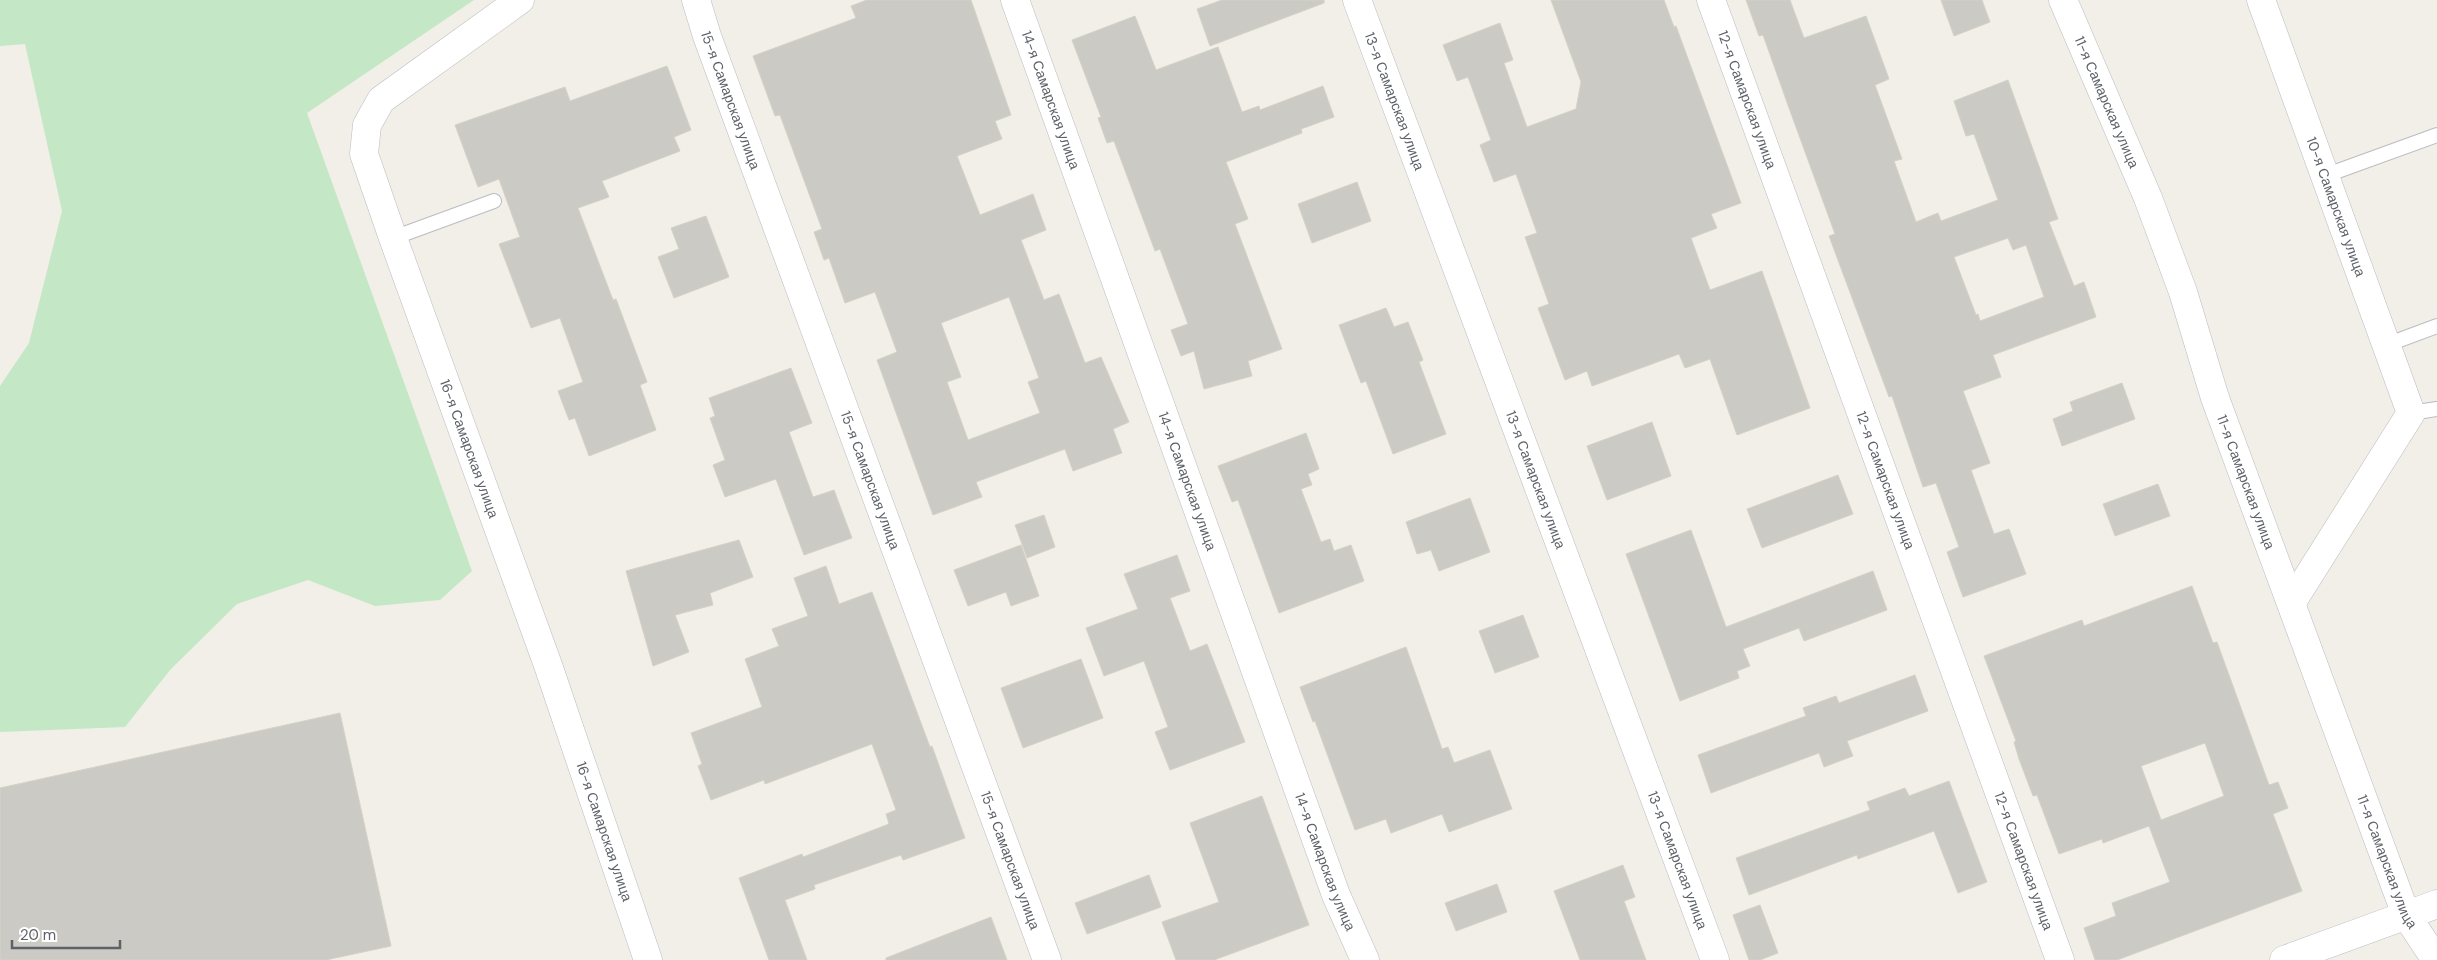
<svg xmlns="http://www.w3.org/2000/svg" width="2437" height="960" font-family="'DM Sans',sans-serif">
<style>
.green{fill:#c4e8c5}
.building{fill:#cccac4;stroke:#d6d1c5;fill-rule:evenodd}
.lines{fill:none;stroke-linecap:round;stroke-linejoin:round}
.service-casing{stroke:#b9bcc1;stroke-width:16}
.minor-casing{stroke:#b9bcc1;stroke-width:29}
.service{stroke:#fff;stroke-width:14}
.minor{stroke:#fff;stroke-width:28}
.labels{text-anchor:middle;stroke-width:4;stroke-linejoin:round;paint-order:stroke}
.street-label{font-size:14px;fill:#5e6268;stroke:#fff}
</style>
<rect width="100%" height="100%" fill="#f1efe7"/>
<!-- green -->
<path class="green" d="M 0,0 L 474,0 L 307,113 L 472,571 L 440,600 L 375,606 L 308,580 L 237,604 L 170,670 L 125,727 L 0,732 L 0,386 L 29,343 L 62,211 L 25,44 L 0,46 Z"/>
<!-- building -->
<path class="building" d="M 867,0 L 971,0 L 1011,115 L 995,121 L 1002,139 L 957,156 L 980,215 L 1033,194 L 1046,230 L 1021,240 L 1044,300 L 1059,294 L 1085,363 L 1101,357 L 1129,422 L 1113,429 L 1122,453 L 1073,471 L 1065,449 L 976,482 L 982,497 L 933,515 L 877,360 L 897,352 L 875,292 L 845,303 L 829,258 L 824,260 L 814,232 L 822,229 L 780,115 L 775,116 L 753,56 L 856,18 L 851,6 ZM 1009,297 L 1039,378 L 1028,382 L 1040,413 L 968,440 L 947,382 L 961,377 L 941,323 Z
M 1222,0 L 1324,0 L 1324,3 L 1210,46 L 1197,9 Z
M 1551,0 L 1664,0 L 1674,27 L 1676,26 L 1741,203 L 1711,214 L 1717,228 L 1691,238 L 1710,290 L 1762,271 L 1810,408 L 1737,435 L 1710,359 L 1685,368 L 1679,354 L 1592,386 L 1587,371 L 1565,380 L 1538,308 L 1549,304 L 1525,237 L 1537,233 L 1516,174 L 1494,182 L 1480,145 L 1491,140 L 1468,77 L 1457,81 L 1443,45 L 1500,23 L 1513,60 L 1504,63 L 1527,127 L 1576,109 L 1581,82 Z
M 1746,0 L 1790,0 L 1804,38 L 1866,16 L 1889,79 L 1875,85 L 1902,159 L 1894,161 L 1916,222 L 1938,213 L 1941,221 L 1998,200 L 1974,134 L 1966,136 L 1954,101 L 2008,80 L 2058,219 L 2049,222 L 2074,286 L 2084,282 L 2096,317 L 1993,355 L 2001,377 L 1963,391 L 1990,463 L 1971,470 L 1994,534 L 2009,529 L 2026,574 L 1963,597 L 1947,552 L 1959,547 L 1936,483 L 1923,487 L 1892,396 L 1889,397 L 1829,236 L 1835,234 L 1789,108 L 1763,35 L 1759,36 ZM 2008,238 L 2013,250 L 2026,245 L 2044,297 L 1980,321 L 1978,314 L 1976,315 L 1954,257 Z
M 1941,0 L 1982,0 L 1990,22 L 1954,36 Z
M 1135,16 L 1156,70 L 1218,47 L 1242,112 L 1259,106 L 1260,110 L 1323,86 L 1334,117 L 1301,129 L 1302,133 L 1226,162 L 1248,219 L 1235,224 L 1282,349 L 1248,361 L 1252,376 L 1204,389 L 1194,351 L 1181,356 L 1171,330 L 1188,324 L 1160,249 L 1155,251 L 1114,141 L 1107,143 L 1098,118 L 1101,117 L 1072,40 Z
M 667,66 L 691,130 L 674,137 L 680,151 L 602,181 L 609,197 L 578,208 L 605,279 L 613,300 L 616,299 L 647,382 L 640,385 L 656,430 L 589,456 L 575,418 L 569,420 L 558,391 L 583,382 L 560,318 L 531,328 L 499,244 L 520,237 L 499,179 L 478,187 L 455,125 L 565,87 L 570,101 Z
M 1357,182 L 1371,221 L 1312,243 L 1298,204 Z
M 706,216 L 729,277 L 674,298 L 658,257 L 679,249 L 671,228 Z
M 1386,308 L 1394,327 L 1408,322 L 1423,360 L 1419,362 L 1446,434 L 1393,454 L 1366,381 L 1361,383 L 1339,325 Z
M 791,368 L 812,423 L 789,432 L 813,497 L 834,490 L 852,538 L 804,555 L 776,479 L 725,497 L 713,465 L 725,460 L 710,418 L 715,416 L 709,398 Z
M 2122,383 L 2135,419 L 2062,446 L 2053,419 L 2073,411 L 2070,402 Z
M 1652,422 L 1671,476 L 1607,500 L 1587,446 Z
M 1306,433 L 1319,469 L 1308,474 L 1312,485 L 1301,489 L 1321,542 L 1330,539 L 1334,551 L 1351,545 L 1364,581 L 1279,613 L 1238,500 L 1232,502 L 1218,466 Z
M 1838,475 L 1853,514 L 1762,548 L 1747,509 Z
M 2158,484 L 2170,516 L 2115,536 L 2103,504 Z
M 1470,498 L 1490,552 L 1439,571 L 1431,550 L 1417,554 L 1406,522 Z
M 1044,515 L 1055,547 L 1027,558 L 1015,525 Z
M 1691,530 L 1726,627 L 1873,571 L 1887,610 L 1804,641 L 1799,628 L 1743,649 L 1750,666 L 1737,671 L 1739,678 L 1680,701 L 1626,554 Z
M 739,540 L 753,577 L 710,593 L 713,605 L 675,615 L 689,652 L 653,666 L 626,571 Z
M 1021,545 L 1039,596 L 1011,606 L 1006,592 L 968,606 L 954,570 Z
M 1177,555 L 1190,591 L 1170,598 L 1190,651 L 1207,644 L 1245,742 L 1170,770 L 1155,732 L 1168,727 L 1144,661 L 1104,676 L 1086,628 L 1138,609 L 1124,574 Z
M 826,566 L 839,604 L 872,592 L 930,747 L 932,746 L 965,838 L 903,860 L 901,855 L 814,885 L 815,889 L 785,900 L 807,960 L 769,960 L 739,878 L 802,854 L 803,857 L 889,824 L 886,814 L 896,810 L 872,744 L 765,784 L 764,780 L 711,800 L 698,766 L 702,764 L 691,733 L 762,707 L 745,659 L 779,646 L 772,629 L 808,616 L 794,578 Z
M 2192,586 L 2213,643 L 2217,642 L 2269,785 L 2278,782 L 2288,808 L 2273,814 L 2302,891 L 2117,960 L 2095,960 L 2084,928 L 2116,916 L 2112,903 L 2170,882 L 2149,826 L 2103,843 L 2102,839 L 2059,854 L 2037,795 L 2033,796 L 2019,759 L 2014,742 L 2016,741 L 1984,656 L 2082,620 L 2084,626 ZM 2205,743 L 2224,796 L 2161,820 L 2141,766 Z
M 1523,615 L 1539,657 L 1495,673 L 1479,631 Z
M 1406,647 L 1442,749 L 1448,747 L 1454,763 L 1490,750 L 1512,809 L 1449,832 L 1442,814 L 1391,833 L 1386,819 L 1355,830 L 1315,721 L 1313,722 L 1300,687 Z
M 1081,659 L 1103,718 L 1023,748 L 1001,688 Z
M 1915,675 L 1928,711 L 1847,741 L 1853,756 L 1824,767 L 1819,753 L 1711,793 L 1698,755 L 1806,716 L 1803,708 L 1836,696 L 1839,703 Z
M 340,713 L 391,946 L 326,960 L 0,960 L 0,788 Z
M 1949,781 L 1987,882 L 1958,893 L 1934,831 L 1858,859 L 1857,855 L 1749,895 L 1736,858 L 1870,810 L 1867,802 L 1905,788 L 1909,796 Z
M 1262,796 L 1309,925 L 1214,960 L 1176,960 L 1162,922 L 1219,902 L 1190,823 Z
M 1623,865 L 1635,897 L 1624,901 L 1646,960 L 1580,960 L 1554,891 Z
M 1149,875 L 1161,907 L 1087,934 L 1075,903 Z
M 1497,884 L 1507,912 L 1456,931 L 1445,903 Z
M 1760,905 L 1778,953 L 1760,960 L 1749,960 L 1733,915 Z
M 991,917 L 1007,960 L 886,960 L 886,958 Z"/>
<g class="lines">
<!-- service casing -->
<g class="service-casing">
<path id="service" d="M 2324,176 L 2437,135
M 393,238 L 494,201
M 2386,345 L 2437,326
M 2411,413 L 2437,409"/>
</g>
<!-- minor casing -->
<g class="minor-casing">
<g id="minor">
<path id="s1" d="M 520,0 L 381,100 L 367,125 L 364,154 L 393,238 L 549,668 L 648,960"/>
<path id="s2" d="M 696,0 L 707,36 L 1047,960"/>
<path id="s3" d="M 1015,0 L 1336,895 L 1365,960"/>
<path id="s4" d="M 1357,0 L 1715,960"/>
<path id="s5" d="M 1711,0 L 2060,960"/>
<path id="s6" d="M 2063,0 L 2148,198 L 2183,292 L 2215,398 L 2406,915 L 2436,960"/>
<path id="s7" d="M 2261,0 L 2411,413 L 2292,602"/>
<path d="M 2284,960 L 2437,904"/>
</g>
</g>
<!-- service -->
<use href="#service" class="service"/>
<!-- minor -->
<use href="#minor" class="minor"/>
</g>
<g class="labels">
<!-- street labels -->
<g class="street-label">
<text dy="5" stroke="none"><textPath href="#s5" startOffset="106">12-я Самарская улица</textPath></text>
<text dy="5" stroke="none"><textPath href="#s2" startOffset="106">15-я Самарская улица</textPath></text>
<text dy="5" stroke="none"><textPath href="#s3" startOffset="106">14-я Самарская улица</textPath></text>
<text dy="5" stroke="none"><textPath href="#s4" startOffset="108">13-я Самарская улица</textPath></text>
<text dy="5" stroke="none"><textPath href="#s6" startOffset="111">11-я Самарская улица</textPath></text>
<text dy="5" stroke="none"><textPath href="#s7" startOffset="220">10-я Самарская улица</textPath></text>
<text dy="5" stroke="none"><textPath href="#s1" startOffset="542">16-я Самарская улица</textPath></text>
<text dy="5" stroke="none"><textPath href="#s2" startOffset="511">15-я Самарская улица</textPath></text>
<text dy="5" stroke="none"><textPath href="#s4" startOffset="512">13-я Самарская улица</textPath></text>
<text dy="5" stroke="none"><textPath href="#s5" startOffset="511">12-я Самарская улица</textPath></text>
<text dy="5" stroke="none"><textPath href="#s3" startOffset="511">14-я Самарская улица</textPath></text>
<text dy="5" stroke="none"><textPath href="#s6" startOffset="516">11-я Самарская улица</textPath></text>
<text dy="5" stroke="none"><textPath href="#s1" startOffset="948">16-я Самарская улица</textPath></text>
<text dy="5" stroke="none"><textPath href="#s4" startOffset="918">13-я Самарская улица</textPath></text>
<text dy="5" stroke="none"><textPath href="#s2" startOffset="916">15-я Самарская улица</textPath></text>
<text dy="5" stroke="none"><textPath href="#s6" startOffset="921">11-я Самарская улица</textPath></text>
<text dy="5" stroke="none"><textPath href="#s5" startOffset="916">12-я Самарская улица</textPath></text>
<text dy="5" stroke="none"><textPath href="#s3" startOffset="916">14-я Самарская улица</textPath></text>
</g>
</g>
<!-- scale -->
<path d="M12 940v8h108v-8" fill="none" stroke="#5e6268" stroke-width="2.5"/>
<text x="20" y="940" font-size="15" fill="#5e6268" stroke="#ffffff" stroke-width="4" paint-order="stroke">20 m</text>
</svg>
